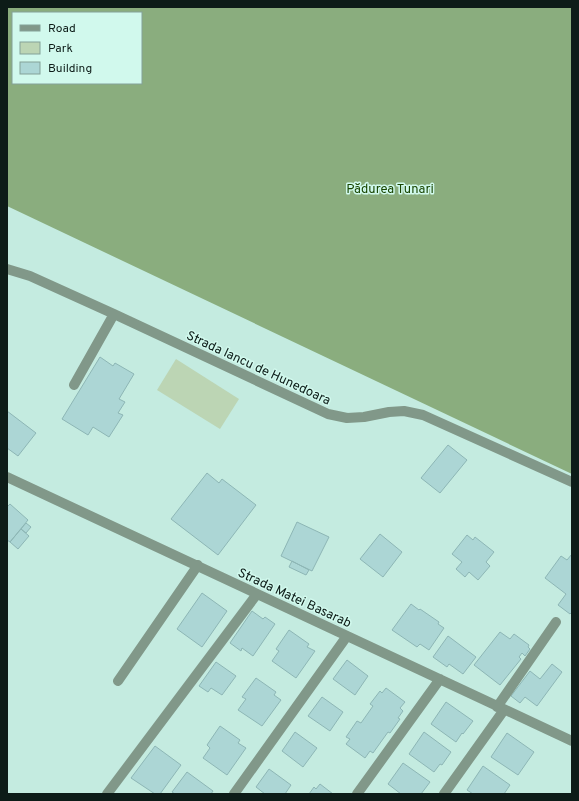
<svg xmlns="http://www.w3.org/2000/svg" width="579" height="801" font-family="Overpass,sans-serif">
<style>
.green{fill:#bcd5b4}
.forest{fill:#8aad7e;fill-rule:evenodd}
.building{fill:#acd6d5;stroke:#8db6b5}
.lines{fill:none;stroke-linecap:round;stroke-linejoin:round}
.minor{stroke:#819889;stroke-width:10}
.labels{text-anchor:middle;stroke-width:3;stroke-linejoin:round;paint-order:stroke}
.park-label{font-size:13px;fill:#184500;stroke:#d1f9ed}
.street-label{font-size:13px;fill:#0d1c18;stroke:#d1f9ed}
</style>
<rect width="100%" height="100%" fill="#c4ebe0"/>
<!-- green -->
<path class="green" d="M 176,359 L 239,399 L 220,429 L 157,390 Z"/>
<!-- forest -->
<path class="forest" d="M 7,7 L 572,7 L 572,474 L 7,206 ZM 13,13 L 141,13 L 141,83 L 13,83 Z"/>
<!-- building -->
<path class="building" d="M 100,357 L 113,366 L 115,363 L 134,374 L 119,399 L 125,402 L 118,413 L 123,415 L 109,437 L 93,427 L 88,435 L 62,419 Z
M 7,411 L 36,433 L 18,456 L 7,448 Z
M 448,445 L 467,460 L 440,493 L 421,478 Z
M 207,473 L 219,483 L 222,479 L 256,505 L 218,555 L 171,519 Z
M 10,504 L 28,520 L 10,542 L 7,540 L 7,507 Z
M 297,522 L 329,537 L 312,571 L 281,556 Z
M 26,523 L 31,527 L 26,533 L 21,529 Z
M 21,529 L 29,536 L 18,549 L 10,542 Z
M 380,534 L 402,552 L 383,577 L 360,559 Z
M 467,535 L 473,540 L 475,537 L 494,552 L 486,562 L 490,566 L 478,580 L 469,572 L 465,577 L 456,569 L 462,562 L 452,554 Z
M 572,554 L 572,612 L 570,614 L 558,605 L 566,594 L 545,578 L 561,556 L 567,560 Z
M 292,561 L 309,570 L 306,575 L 289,567 Z
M 202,593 L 227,611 L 202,647 L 177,629 Z
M 411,604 L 419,610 L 420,609 L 439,622 L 438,624 L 444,628 L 429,650 L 420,644 L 417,647 L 392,630 Z
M 252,611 L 263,619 L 265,617 L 275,624 L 253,656 L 242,648 L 241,651 L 230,643 Z
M 289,630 L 309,644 L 307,647 L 315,651 L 296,678 L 272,661 L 279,651 L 276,649 Z
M 500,632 L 510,639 L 514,634 L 529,645 L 528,647 L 530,649 L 525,656 L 522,653 L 519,657 L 521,659 L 500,685 L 474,665 Z
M 448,636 L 476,657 L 463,674 L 449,664 L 447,667 L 433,657 Z
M 347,660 L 368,676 L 355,695 L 333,679 Z
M 216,662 L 236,676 L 222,695 L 211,688 L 208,692 L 199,686 Z
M 552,664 L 562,672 L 537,706 L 525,697 L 520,703 L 511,696 L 530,671 L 540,679 Z
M 256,678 L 276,692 L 274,695 L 281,700 L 262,726 L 238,710 L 246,699 L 242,697 Z
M 386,688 L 405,702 L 400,708 L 403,711 L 398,718 L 400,719 L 390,733 L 388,732 L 373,753 L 370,751 L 365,758 L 346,744 L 350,739 L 346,737 L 357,721 L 361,723 L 373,706 L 370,704 L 380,691 L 382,693 Z
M 322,697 L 343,712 L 330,731 L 308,716 Z
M 446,702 L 473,721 L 463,734 L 462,733 L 456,742 L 431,724 Z
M 220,726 L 240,740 L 238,743 L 246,748 L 227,775 L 203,758 L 210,748 L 207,745 Z
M 295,732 L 317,748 L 303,767 L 282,751 Z
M 424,732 L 451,752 L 442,765 L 440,764 L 434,772 L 409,754 Z
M 507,733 L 534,752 L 518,775 L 491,757 Z
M 155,746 L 181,765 L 160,794 L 155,794 L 131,778 Z
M 403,763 L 430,782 L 421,794 L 401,794 L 388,784 Z
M 483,766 L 510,785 L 504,794 L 473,794 L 467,790 Z
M 269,769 L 291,785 L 285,794 L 265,794 L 256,787 Z
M 187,772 L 213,791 L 211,794 L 175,794 L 172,792 Z
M 320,784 L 333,794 L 309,794 L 314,787 L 316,789 Z"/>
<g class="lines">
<!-- minor -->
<path class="minor" d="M 7,269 L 30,276 L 114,314 L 328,414 L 347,418 L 364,417 L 389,412 L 404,411 L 423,415 L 572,482
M 74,385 L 114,314
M 7,477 L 572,741
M 118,681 L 198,565
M 497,707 L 556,622
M 107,794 L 257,594
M 234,794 L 347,636
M 357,794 L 440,679
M 444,794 L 504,710"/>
</g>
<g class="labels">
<!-- park labels -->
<g class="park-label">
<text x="390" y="193">Pădurea Tunari</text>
</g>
<!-- street labels -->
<g class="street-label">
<text transform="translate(259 367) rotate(25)" y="5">Strada Iancu de Hunedoara</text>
<text transform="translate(295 597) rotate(25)" y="5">Strada Matei Basarab</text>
</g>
</g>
<!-- border -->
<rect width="579" height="801" fill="none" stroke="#0d1c18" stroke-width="16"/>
<!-- legend -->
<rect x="12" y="12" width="130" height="72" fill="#d1f9ed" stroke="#83a198"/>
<rect x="20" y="25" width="20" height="6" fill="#819889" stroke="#83a198"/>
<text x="48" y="32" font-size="12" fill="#0d1c18">Road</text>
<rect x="20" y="42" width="20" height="12" fill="#bcd5b4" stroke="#83a198"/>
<text x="48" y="52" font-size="12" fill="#0d1c18">Park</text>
<rect x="20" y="62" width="20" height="12" fill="#acd6d5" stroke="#83a198"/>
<text x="48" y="72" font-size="12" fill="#0d1c18">Building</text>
</svg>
